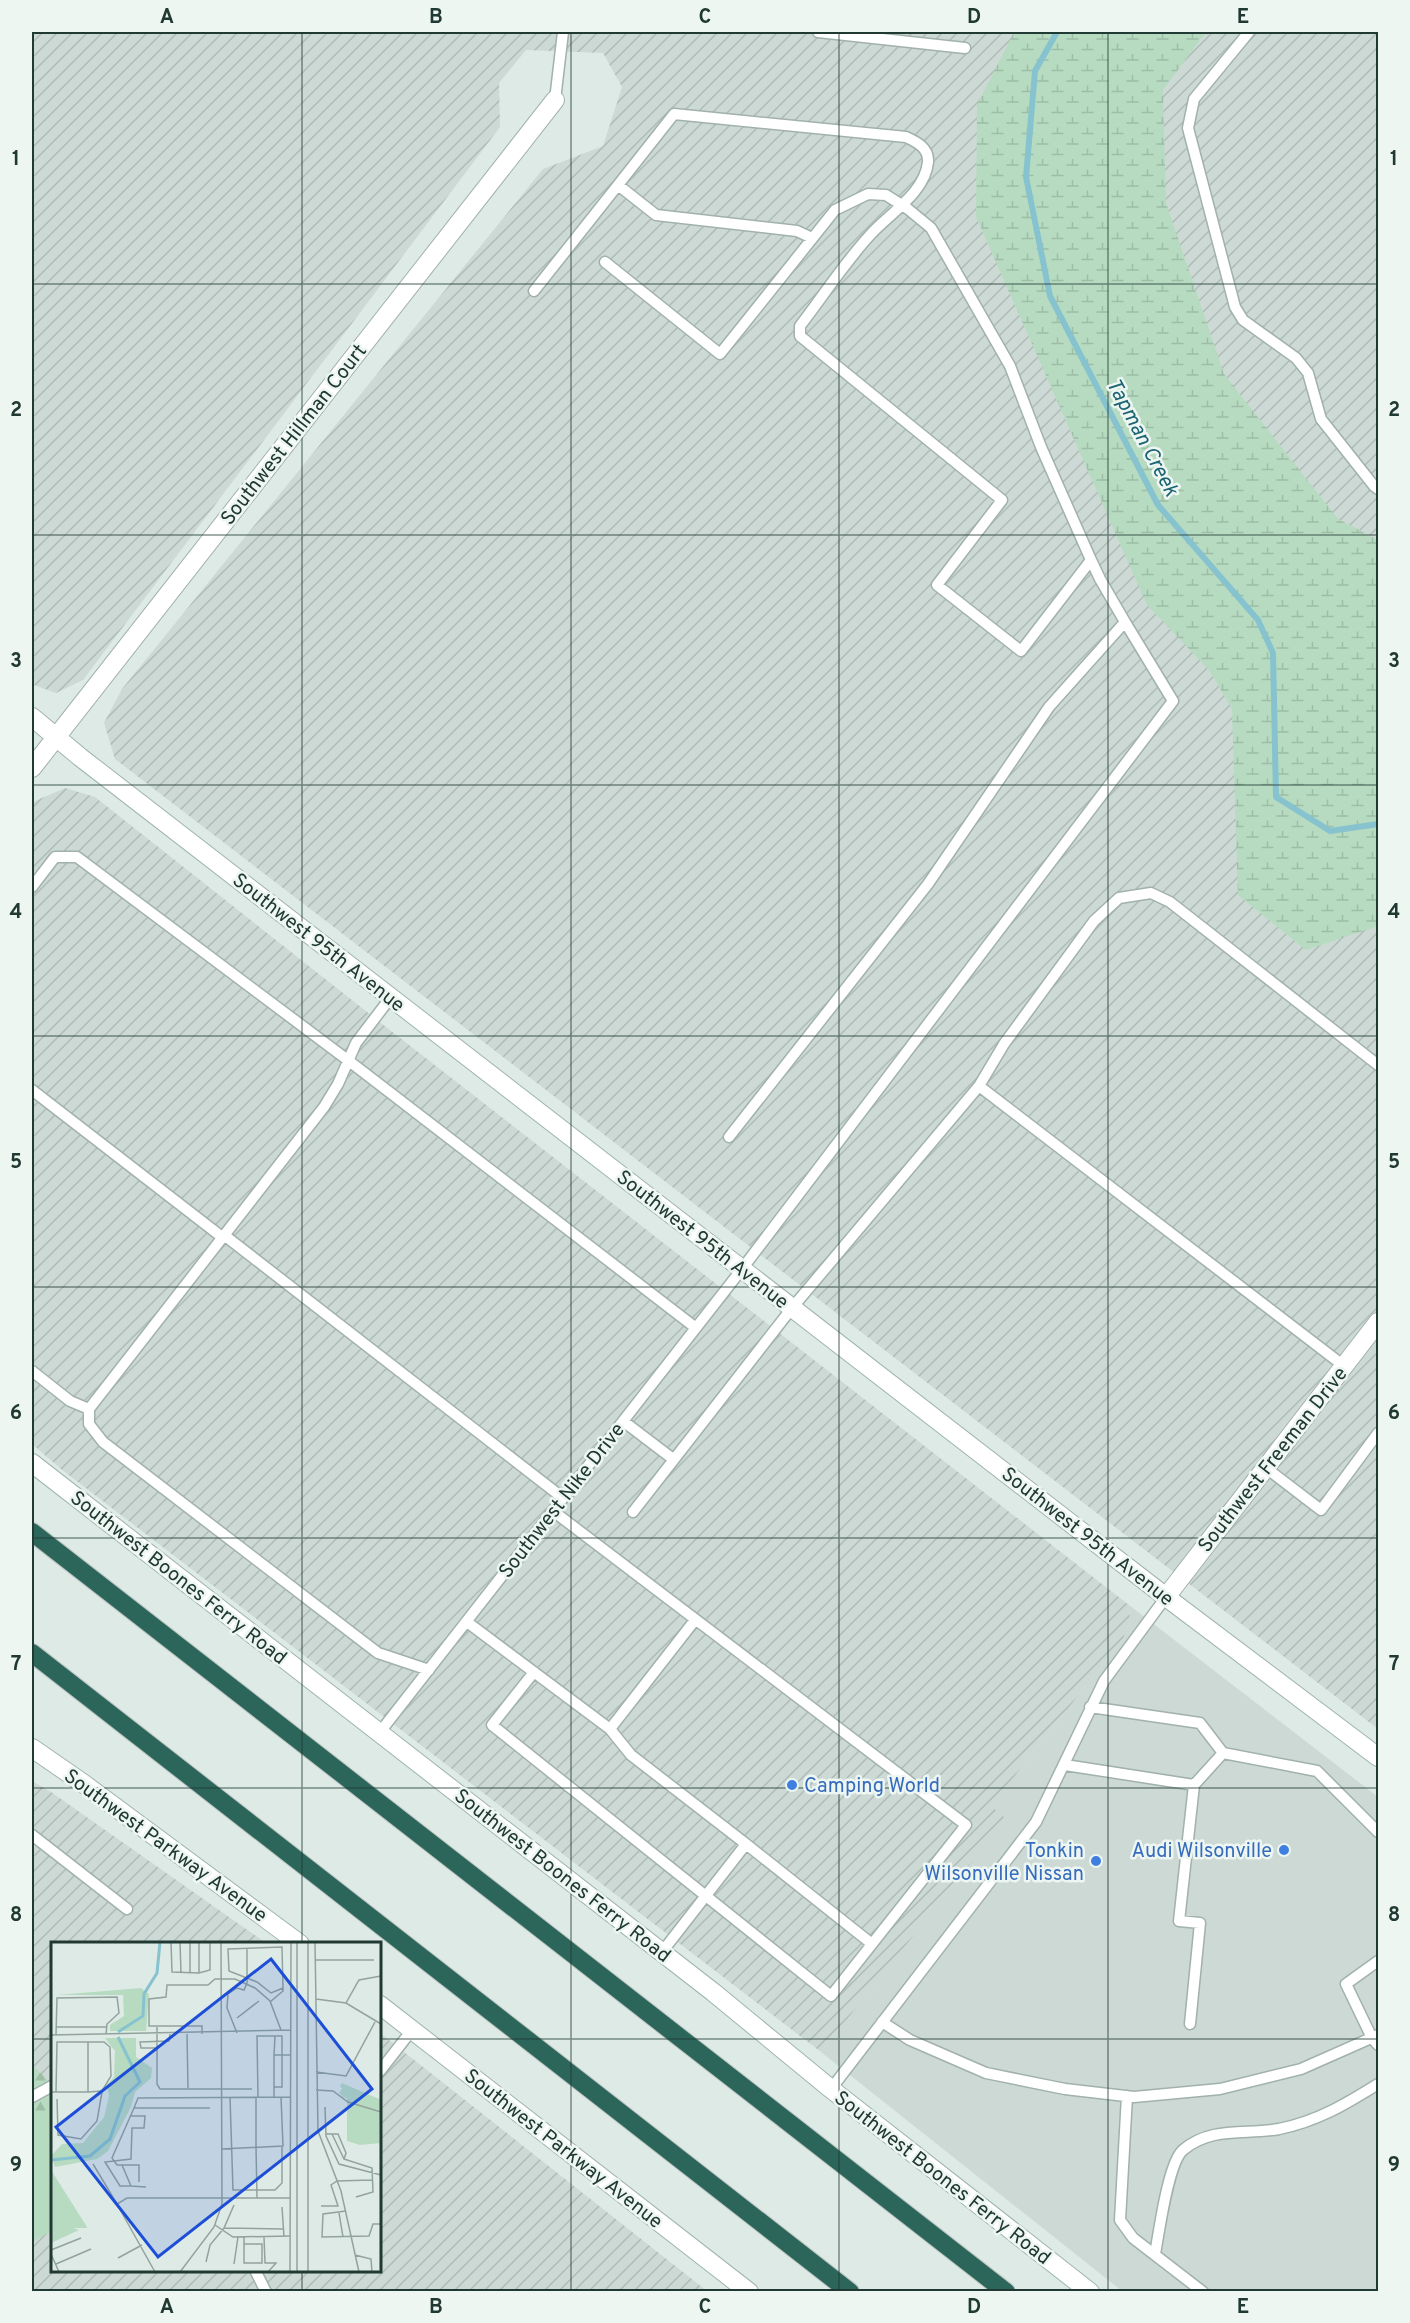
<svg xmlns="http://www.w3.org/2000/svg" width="1410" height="2323" font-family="Overpass,sans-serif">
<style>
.built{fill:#ccd9d4}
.industrial{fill:url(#industrial-furrows)}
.forest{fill:url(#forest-firs)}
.wetland{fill:url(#wetland-marsh)}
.pitch{fill:#b7dbc1}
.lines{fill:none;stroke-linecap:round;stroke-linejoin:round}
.stream{stroke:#86c3cf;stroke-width:6}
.lane-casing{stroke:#a1b1ac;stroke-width:13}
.street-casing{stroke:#a1b1ac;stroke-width:20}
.secondary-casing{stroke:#9eb5ad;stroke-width:20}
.highway-casing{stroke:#bcc4c2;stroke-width:20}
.lane{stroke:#fff;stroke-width:10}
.street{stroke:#fff;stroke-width:18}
.secondary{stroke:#fff;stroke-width:18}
.highway{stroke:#2c655a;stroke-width:18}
.grid{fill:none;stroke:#203932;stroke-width:1.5;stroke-opacity:0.55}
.shop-dot{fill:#3f7fe0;stroke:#eef6f2;stroke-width:2}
.labels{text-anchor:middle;stroke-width:5;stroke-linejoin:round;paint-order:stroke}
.street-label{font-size:20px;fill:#203932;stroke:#eef6f2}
.shop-label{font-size:20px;fill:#366cbe;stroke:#eef6f2;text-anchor:end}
.water-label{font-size:21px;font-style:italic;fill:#1b6474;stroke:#eef6f2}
.inset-river{fill:none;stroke:#86c3cf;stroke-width:3}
.inset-road{fill:none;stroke:#92a39d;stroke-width:1.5}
.view{fill:#1d4ed8;fill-opacity:0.15;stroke:#1d4ed8;stroke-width:3}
.inset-edge{fill:none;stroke:#203932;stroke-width:3}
.neatline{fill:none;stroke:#203932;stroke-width:2}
.grid-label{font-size:20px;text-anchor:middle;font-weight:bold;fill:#203932}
</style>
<defs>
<pattern id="industrial-furrows" width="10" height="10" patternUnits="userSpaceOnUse" patternTransform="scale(1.5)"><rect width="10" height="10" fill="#ccd9d4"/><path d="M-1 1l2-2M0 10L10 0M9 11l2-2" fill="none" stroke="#afbbb6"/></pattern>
<pattern id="forest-firs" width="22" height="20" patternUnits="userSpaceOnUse" patternTransform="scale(1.5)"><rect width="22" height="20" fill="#b7dbc1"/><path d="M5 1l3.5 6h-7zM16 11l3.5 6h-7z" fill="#9dbda6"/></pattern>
<pattern id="wetland-marsh" width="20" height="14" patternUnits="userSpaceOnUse" patternTransform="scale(1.5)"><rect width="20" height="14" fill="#b7dbc1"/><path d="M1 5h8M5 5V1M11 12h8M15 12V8" fill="none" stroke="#9dbda6"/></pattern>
</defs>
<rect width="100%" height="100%" fill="#deeae5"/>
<!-- built -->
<path class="built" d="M 1129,1605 L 1378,1797 L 1378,2291 L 1122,2291 L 821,2052 L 1005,1819 L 990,1807 L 1123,1639 L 1130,1620 Z"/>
<!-- industrial -->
<path class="industrial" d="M 32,32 L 1378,32 L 1378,1729 L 115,759 L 104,723 L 122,689 L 543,169 L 603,146 L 622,87 L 603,53 L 526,50 L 499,83 L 500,127 L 83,680 L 56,693 L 34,685 L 32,682 Z
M 65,788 L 95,797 L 400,1038 L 1129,1605 L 1130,1620 L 1123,1639 L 991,1806 L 1006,1819 L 821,2052 L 61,1469 L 32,1444 L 32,806 L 35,801 Z
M 32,1781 L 51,1792 L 266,1943 L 52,1944 L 52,2270 L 380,2270 L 380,2033 L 707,2291 L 32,2291 Z"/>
<!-- forest -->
<path class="forest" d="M 32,2065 L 52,2084 L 52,2225 L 32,2240 Z"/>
<!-- wetland -->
<path class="wetland" d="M 1014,32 L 1206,32 L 1163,90 L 1166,203 L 1224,374 L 1338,519 L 1378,540 L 1378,926 L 1306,950 L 1238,895 L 1232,709 L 1209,670 L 1147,605 L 976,217 L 977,105 Z"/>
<!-- pitch -->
<path class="pitch" d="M 52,2115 L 52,2231 L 32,2242 L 32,2127 Z"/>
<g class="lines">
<!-- stream -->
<path class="stream" d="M 1057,32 L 1035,71 L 1026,177 L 1050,296 L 1158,505 L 1258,620 L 1273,653 L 1276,797 L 1330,831 L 1378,824"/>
<!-- lane casing -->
<g class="lane-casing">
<path id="lane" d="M 818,32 L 965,48
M 1249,32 L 1194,99 L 1188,128 L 1235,307 L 1243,320 L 1296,358 L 1308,373 L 1321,419 L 1374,486 L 1378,489
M 555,100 L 563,32
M 618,185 L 674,114 L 906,137 C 917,142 929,148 928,162 C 925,193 889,214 871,234 C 845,262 823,296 800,326 L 800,336 L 1002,500 L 937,585 L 1021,651 L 1091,560
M 605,262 L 720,354 L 835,210 L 868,194 L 886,195 L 908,209 L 931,228 L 1010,366 L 1041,447 L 1091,560 L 1100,579 L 1125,622
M 534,291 L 618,185 L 656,215 L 797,231 L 812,238
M 32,887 L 55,857 L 77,857 L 349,1061 L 696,1328
M 391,997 L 356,1043 L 338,1084 L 324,1107 L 89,1409 L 89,1424 L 103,1442 L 378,1653 L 429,1670
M 979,1086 L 1344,1366
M 32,1090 L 222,1237
M 224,1235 L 563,1498
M 32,1371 L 70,1401 L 89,1409
M 623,1421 L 673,1459
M 1266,1468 L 1321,1510 L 1378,1433
M 553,1511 L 966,1825 L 872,1944 L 746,1844 L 662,1952
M 633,1512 L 792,1308 L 979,1086 L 1004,1044 L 1094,921 L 1119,898 L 1151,893 L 1170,902 L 1378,1065
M 467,1622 L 610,1729 L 631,1755 L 746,1844
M 534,1672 L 492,1725 L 831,1996 L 872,1944
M 1090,1707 L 1200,1723 L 1223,1753 L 1317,1771 L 1378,1832
M 610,1729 L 695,1620
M 380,1732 L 742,1269 L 1173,701 L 1125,622 L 1049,707 L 928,884 L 729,1137
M 1065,1765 L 1194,1785 L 1223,1753
M 32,1835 L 127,1909
M 1378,1961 L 1346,1984 L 1372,2038 L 1378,2045
M 882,2022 L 910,2040 L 986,2073 L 1065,2089 L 1134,2097 L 1220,2089 L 1301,2069 L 1378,2035
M 1190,2024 L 1200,1923 L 1179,1921 L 1194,1785
M 380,2071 L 412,2030
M 831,2089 L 1036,1822 L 1104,1681 L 1166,1597
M 1127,2096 L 1120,2220 L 1133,2238 L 1203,2292
M 32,2097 L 52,2086
M 1155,2254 C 1159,2233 1168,2163 1183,2150 C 1211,2126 1246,2135 1279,2129 C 1318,2121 1346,2104 1378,2084
M 255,2270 L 266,2292"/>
</g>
<!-- street casing -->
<g class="street-casing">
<path id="street" d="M 32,768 L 555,100
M 1166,1597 L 1378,1322"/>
</g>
<!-- secondary casing -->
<g class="secondary-casing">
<path id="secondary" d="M 32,717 L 80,757 L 1166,1597 L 1378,1757
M 32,1463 L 713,1992 L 831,2089 L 1090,2292
M 32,1748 L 84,1784 L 300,1944
M 380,2005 L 749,2292"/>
</g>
<!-- highway casing -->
<g class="highway-casing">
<path id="highway" d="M 32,1532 L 1006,2292
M 32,1653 L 850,2292"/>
</g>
<!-- lane -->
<use href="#lane" class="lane"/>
<!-- street -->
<use href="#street" class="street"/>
<!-- secondary -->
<use href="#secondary" class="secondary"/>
<!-- highway -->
<use href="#highway" class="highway"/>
</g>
<!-- grid -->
<path class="grid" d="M 302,32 L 302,1944M 571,32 L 571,2292M 839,32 L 839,2292M 1108,32 L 1108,2292M 32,284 L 1378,284M 32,535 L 1378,535M 32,785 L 1378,785M 32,1036 L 1378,1036M 32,1287 L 1378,1287M 32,1538 L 1378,1538M 32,1788 L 1378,1788M 32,2039 L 52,2039M 380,2039 L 1378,2039M 302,2270 L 302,2292"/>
<!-- markers -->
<g class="shop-dot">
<circle cx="792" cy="1785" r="6"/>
<circle cx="1284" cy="1850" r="6"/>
<circle cx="1096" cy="1861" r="6"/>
</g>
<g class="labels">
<!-- street labels -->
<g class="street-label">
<text transform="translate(293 434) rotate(-52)" y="7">Southwest Hillman Court</text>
<text transform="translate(319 942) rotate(38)" y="7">Southwest 95th Avenue</text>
<text transform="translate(703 1239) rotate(38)" y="7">Southwest 95th Avenue</text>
<text transform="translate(1272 1459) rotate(-52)" y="7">Southwest Freeman Drive</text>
<text transform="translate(561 1500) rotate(-52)" y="7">Southwest Nike Drive</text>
<text transform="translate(1088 1536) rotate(38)" y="7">Southwest 95th Avenue</text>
<text transform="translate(179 1577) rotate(38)" y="7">Southwest Boones Ferry Road</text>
<text transform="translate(166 1845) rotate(36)" y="7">Southwest Parkway Avenue</text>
<text transform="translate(563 1875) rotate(38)" y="7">Southwest Boones Ferry Road</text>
<text transform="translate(564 2148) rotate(38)" y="7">Southwest Parkway Avenue</text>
<text transform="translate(943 2177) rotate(38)" y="7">Southwest Boones Ferry Road</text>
</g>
<!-- shop labels -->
<g class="shop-label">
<text x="804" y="1792" text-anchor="start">Camping World</text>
<text x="1084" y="1857">Tonkin<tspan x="1084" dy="23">Wilsonville Nissan</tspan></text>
<text x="1272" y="1857">Audi Wilsonville</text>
</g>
<!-- water labels -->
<g class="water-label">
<text transform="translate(1143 437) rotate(62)" y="7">Tapman Creek</text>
</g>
</g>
<!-- overview -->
<g transform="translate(51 1942)">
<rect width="330" height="330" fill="#deeae5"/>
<path d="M 291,141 L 330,158 L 330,201 L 309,203 L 296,199 L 296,152 L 289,144 Z" fill="#b7dbc1"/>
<path d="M 90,46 L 98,52 L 95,89 L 59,89 L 59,83 L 73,74 L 72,53 L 6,53 ZM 54,96 L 85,96 L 85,115 L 101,126 L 100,136 L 84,150 L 80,165 L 57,209 L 46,217 L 4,225 L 0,214 L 11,202 L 32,201 L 53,175 L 58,154 L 56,143 L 63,135 L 64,109 ZM 17,284 L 28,288 L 0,301 L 0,285 Z" fill="#b7dbc1"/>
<path d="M 0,228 L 36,285 L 36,286 L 0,286 Z" fill="#b7dbc1"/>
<path d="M 294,143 L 330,158 L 330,167 L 292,155 L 288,151 Z" fill="#b7dbc1"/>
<path class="inset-river" d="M 67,90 L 92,74 L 93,52 L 106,31 L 109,0M 0,218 L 39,214 L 59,197 L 74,154 L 89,140 L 67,95"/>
<path class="inset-road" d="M 120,0 L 121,30 L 148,31 L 159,28 L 159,0M 129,0 L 130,31M 139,0 L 139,31M 148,0 L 148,31M 246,0 L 246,330M 257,0 L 257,330M 264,0 L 267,189 L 290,249 L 308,330M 264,18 L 323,18M 265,57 L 295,61 L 330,82M 219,60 L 232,49 L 232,46 L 231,6 L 231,5 L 177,7 L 178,29 L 206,40 L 220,51 L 232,46M 295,61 L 308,38 L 330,34M 186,76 L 208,59M 5,85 L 55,85M 106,85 L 106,142 L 109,147 L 201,147M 186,91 L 176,66 L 177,52 L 186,46 L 193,48 L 196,41 L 196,6M 136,92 L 137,146M 151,92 L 151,84 L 98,84 L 98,57 L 115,55 L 116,43 L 157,43 L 164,37 L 184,37 L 204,46 L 219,59 L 230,88M 0,93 L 240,88M 5,93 L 6,56 L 66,55 L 68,71 L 56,82 L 55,93M 37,100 L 37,150M 106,106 L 90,106 L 89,100 L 118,99 L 119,92M 265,130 L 295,134 L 324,80M 223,145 L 231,145 L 231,94 L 224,94M 265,148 L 282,149 L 297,160 L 330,170M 0,150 L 37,150 L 51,149 L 60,134 L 59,105 L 53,100 L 6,100 L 5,150M 179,155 L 182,248 L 224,248 L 231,241 L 231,205M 205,155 L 205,205M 207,155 L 206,94 L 224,94 L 223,113 L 240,113M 223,155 L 223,113M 6,157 L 7,193 L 30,197 L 46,179 L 51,150M 274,165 L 275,194 L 288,222 L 330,233M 83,166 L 61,216 L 66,223 L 88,223 L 88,240M 159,166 L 83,166 L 87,156 L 240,155M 275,192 L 287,192 L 295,211 L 293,217 L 321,226 L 322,250 L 305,255M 281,192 L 293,217M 205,205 L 206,256M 171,207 L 232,204 L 230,155M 42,222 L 66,262M 71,223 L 80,244 L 95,245M 80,244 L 69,244 L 54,220 L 80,217 L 81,186 L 93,186 L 94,174 L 80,174M 270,264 L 287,264 L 280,243 L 286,239 L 321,238M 231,265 L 233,295M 295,269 L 272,272 L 271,295 L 318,294 L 322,282 L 330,282M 288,271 L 292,295M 164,283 L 182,295 L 240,294M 173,286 L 233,287M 193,295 L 193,321 L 211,321 L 211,302 L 193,302M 213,295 L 214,321 L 225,321 L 217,330M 0,308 L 30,296M 0,312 L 8,330M 304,313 L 320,317 L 321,330M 67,316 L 91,303M 155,320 L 159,303 L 173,286 L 183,263M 5,322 L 40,307M 183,322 L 187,295M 104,330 L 66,262 L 76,256 L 240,256M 129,330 L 163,285 L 171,262 L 170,0M 239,330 L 240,0"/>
<path class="view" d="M 220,17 L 321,147 L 107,315 L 5,185 Z"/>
<rect width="330" height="330" class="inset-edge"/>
</g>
<!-- border -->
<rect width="1410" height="2323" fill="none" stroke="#eef6f2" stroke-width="66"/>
<rect x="33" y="33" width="1344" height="2257" class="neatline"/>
<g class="grid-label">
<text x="167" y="23">A</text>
<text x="436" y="23">B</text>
<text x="705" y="23">C</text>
<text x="974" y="23">D</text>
<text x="1243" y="23">E</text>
<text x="16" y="165">1</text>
<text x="1394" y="165">1</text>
<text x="16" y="416">2</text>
<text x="1394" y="416">2</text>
<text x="16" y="667">3</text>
<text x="1394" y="667">3</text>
<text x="16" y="918">4</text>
<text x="1394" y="918">4</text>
<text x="16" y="1168">5</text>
<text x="1394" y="1168">5</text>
<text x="16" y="1419">6</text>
<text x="1394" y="1419">6</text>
<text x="16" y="1670">7</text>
<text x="1394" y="1670">7</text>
<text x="16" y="1921">8</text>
<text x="1394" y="1921">8</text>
<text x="16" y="2171">9</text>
<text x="1394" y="2171">9</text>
<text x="167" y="2313">A</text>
<text x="436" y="2313">B</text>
<text x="705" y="2313">C</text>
<text x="974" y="2313">D</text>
<text x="1243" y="2313">E</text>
</g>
</svg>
